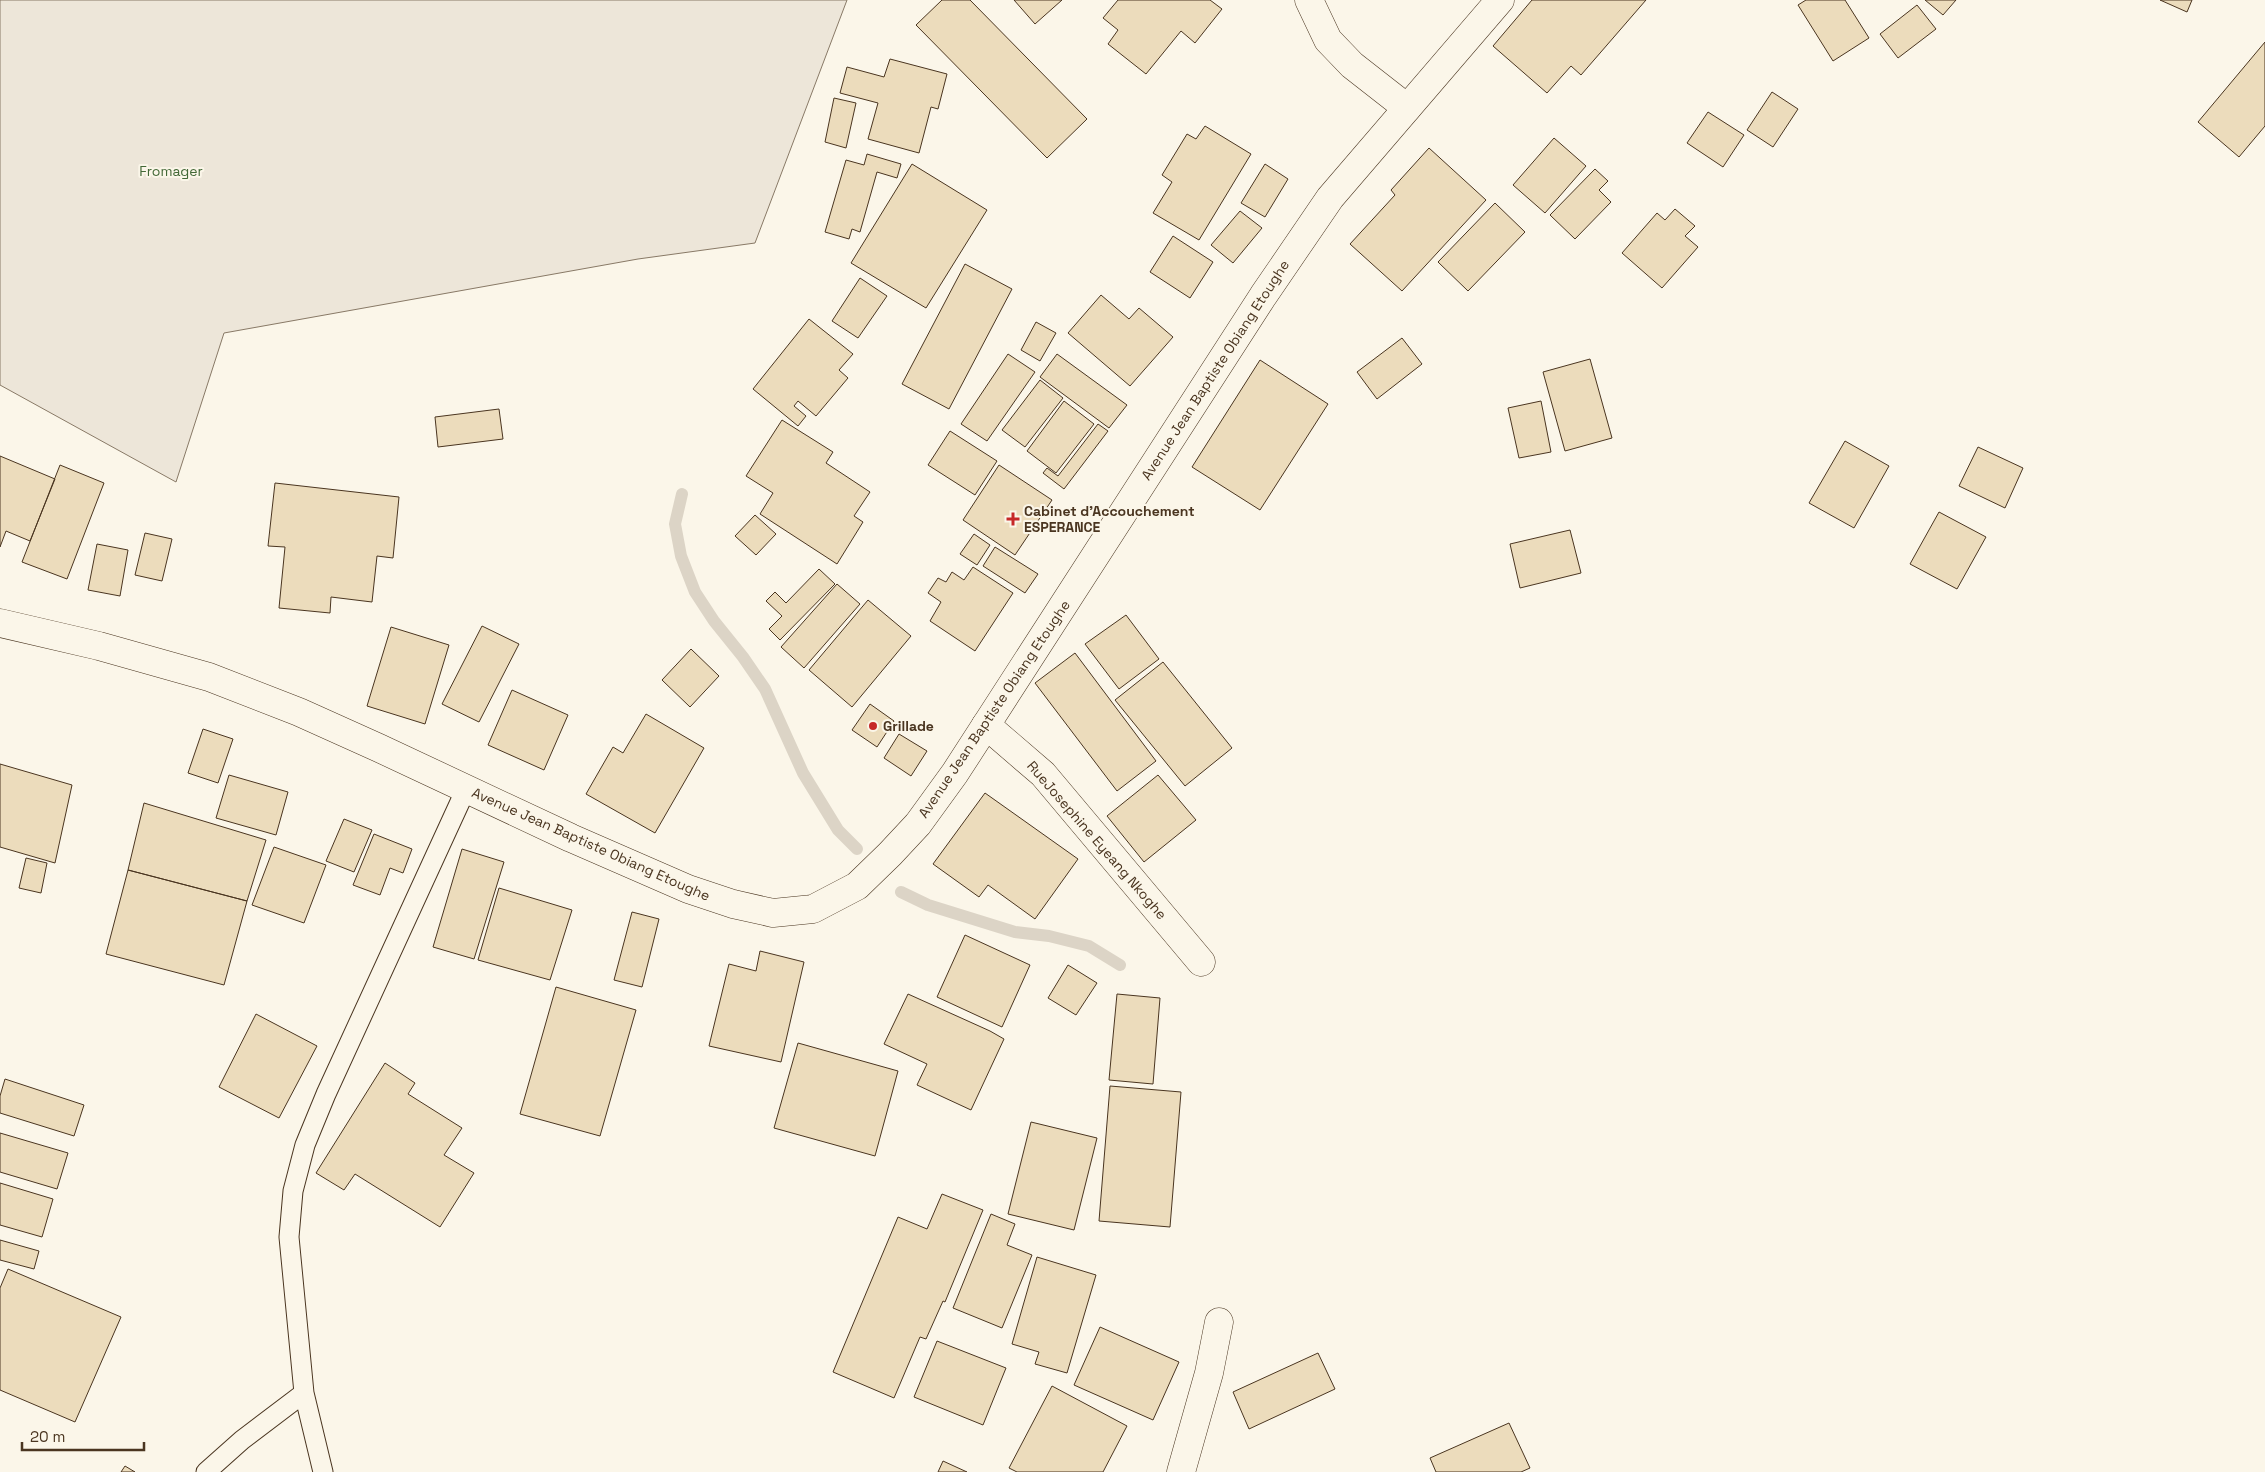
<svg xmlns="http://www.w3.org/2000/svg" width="2265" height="1472" font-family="'Space Grotesk',sans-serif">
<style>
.green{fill:#ede6d9;stroke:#887966}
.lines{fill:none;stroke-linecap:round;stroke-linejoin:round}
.stream{stroke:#dcd4c6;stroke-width:12}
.building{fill:#ecdcbc;stroke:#4a3520}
.lane-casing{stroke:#4a3520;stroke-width:21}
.street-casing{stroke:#4a3520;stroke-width:29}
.secondary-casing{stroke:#4a3520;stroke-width:29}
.lane{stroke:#fbf6e9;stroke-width:19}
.street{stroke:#fbf6e9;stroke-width:28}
.secondary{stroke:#fbf6e9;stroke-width:28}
.poi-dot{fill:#c62828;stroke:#fbf6e9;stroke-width:2}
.labels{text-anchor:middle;stroke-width:4;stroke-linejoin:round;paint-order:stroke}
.park-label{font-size:14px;fill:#436837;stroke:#fbf6e9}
.street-label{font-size:14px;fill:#4a3520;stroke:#fbf6e9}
.poi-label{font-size:14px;font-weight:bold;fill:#4a3520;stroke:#fbf6e9;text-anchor:start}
</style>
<rect width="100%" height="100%" fill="#fbf6e9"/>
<!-- green -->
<path class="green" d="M 0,0 L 847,0 L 755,243 L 638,259 L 224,333 L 176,482 L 0,385 Z"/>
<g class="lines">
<!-- stream -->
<path class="stream" d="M 682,494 L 675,524 L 681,556 L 695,592 L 714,621 L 743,657 L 765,689 L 803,773 L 838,830 L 857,849
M 901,892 L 928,905 L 1015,932 L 1049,936 L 1089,946 L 1120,965"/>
</g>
<!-- building -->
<path class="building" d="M 942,0 L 970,0 L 1087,119 L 1047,158 L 916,25 Z
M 1014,0 L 1062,0 L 1035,24 Z
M 1118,0 L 1210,0 L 1222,9 L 1195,43 L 1181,31 L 1146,74 L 1108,44 L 1118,30 L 1103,18 Z
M 1532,0 L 1646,0 L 1581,75 L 1571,66 L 1547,93 L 1493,46 Z
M 1806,0 L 1845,0 L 1869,38 L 1833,61 L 1798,5 Z
M 1925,0 L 1956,0 L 1943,15 Z
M 2160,0 L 2192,0 L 2187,12 Z
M 1917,5 L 1936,29 L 1898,58 L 1880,34 Z
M 2265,42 L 2265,126 L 2239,157 L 2198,122 Z
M 890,59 L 947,74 L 938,109 L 931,107 L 919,153 L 868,139 L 878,103 L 840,93 L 847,67 L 884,77 Z
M 1772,92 L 1798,109 L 1773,147 L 1747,130 Z
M 834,98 L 856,103 L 846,148 L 825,142 Z
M 1708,112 L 1744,135 L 1723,167 L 1687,143 Z
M 1205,126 L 1251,154 L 1199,240 L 1153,213 L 1172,182 L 1162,175 L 1187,134 L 1196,139 Z
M 1554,138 L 1586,166 L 1545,213 L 1513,185 Z
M 1429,148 L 1486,200 L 1402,291 L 1350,244 L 1395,195 L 1391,190 Z
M 867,154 L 901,164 L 897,178 L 877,172 L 860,232 L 852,229 L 849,239 L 825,232 L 846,160 L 864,165 Z
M 912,164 L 987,210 L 926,308 L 851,263 Z
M 1265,164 L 1288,179 L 1265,217 L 1241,203 Z
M 1595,169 L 1608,181 L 1599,190 L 1611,202 L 1575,239 L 1550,215 Z
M 1495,203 L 1525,232 L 1468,291 L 1438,262 Z
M 1675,209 L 1695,226 L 1685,236 L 1698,247 L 1662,288 L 1622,253 L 1657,213 L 1665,220 Z
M 1240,211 L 1262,228 L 1233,263 L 1211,245 Z
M 1173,236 L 1213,262 L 1190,298 L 1150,272 Z
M 965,264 L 1012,289 L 949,409 L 902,384 Z
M 860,278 L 887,296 L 858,338 L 832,321 Z
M 1101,295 L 1129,319 L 1139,308 L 1173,337 L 1130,386 L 1068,333 Z
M 809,319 L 853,354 L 839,370 L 848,378 L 816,416 L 798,401 L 794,406 L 806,416 L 798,426 L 753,389 Z
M 1036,322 L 1056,333 L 1040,361 L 1021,350 Z
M 1402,338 L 1422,364 L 1377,399 L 1357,372 Z
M 1008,354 L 1035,372 L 987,441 L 961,424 Z
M 1057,354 L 1127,405 L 1109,428 L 1040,377 Z
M 1590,359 L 1612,438 L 1565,451 L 1543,372 Z
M 1260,360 L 1328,404 L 1260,510 L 1192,467 Z
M 1040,380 L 1063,398 L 1025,447 L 1002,430 Z
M 1064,401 L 1094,424 L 1056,473 L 1027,451 Z
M 1541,401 L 1551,452 L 1519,458 L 1508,408 Z
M 499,409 L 503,439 L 438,447 L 435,417 Z
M 782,420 L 833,452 L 826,463 L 870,492 L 854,516 L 863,522 L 837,564 L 760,514 L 773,493 L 746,476 Z
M 1098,424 L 1108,431 L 1064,489 L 1043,473 L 1047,468 L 1058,476 Z
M 950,431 L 997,461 L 975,495 L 928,465 Z
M 1845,441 L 1889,466 L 1854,528 L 1809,503 Z
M 1978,447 L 2023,468 L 2005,508 L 1959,486 Z
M 0,456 L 55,479 L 30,541 L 6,531 L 0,547 Z
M 60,465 L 104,483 L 67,579 L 22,562 Z
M 999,465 L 1052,500 L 1015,555 L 963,520 Z
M 275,483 L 399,497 L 393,558 L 377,556 L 372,602 L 331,597 L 330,613 L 279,608 L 285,547 L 268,546 Z
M 1939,512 L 1986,537 L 1957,589 L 1910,564 Z
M 755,515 L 776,534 L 756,555 L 735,536 Z
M 1570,530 L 1581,573 L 1520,588 L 1510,544 Z
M 145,533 L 172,539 L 162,581 L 135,575 Z
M 974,534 L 990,545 L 977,565 L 960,554 Z
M 97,544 L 128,550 L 120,596 L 88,590 Z
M 995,547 L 1038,574 L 1025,593 L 983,566 Z
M 973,567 L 1013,593 L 975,651 L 930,621 L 941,602 L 928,593 L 938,578 L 946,582 L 952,572 L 964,580 Z
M 819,569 L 835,584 L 780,640 L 769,629 L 782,616 L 766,601 L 775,592 L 786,603 Z
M 837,584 L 860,604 L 804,668 L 781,647 Z
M 868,600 L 911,636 L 852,707 L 809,670 Z
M 1126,615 L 1159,659 L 1119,689 L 1085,644 Z
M 482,626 L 519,644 L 479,722 L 442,704 Z
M 391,627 L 449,645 L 425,724 L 367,706 Z
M 691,649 L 719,676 L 690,707 L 662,680 Z
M 1075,653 L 1156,761 L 1117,791 L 1035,683 Z
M 1163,662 L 1232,748 L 1185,786 L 1115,700 Z
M 512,690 L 568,715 L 544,770 L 488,745 Z
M 870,704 L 894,721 L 877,747 L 852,730 Z
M 646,714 L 704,748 L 655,833 L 586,794 L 613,747 L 623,753 Z
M 203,729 L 233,739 L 218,783 L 188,773 Z
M 899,734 L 927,751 L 911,776 L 884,758 Z
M 0,764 L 72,785 L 55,863 L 0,847 Z
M 229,775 L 288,792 L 276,835 L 216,818 Z
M 1158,775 L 1196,820 L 1144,862 L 1107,816 Z
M 985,793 L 1078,859 L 1035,919 L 988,885 L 979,897 L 933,864 Z
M 144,803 L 266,840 L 247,901 L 128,870 Z
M 344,819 L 372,830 L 354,872 L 326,861 Z
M 374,834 L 412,849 L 403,873 L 390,868 L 380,895 L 353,885 Z
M 274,847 L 326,865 L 304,923 L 252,905 Z
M 462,849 L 504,862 L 474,959 L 433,947 Z
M 26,858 L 47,863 L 41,893 L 19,888 Z
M 128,870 L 247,901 L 224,985 L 106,954 Z
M 499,888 L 572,910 L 550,980 L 478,960 Z
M 632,912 L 659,919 L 642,987 L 614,980 Z
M 965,935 L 1030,965 L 1002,1027 L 937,997 Z
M 760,951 L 804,962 L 781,1062 L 709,1046 L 729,964 L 756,971 Z
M 1068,965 L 1097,983 L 1076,1015 L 1048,998 Z
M 556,987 L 636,1010 L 600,1136 L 520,1114 Z
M 908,994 L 990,1031 L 1004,1039 L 971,1110 L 917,1085 L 927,1064 L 884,1044 Z
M 1117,994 L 1160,998 L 1153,1084 L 1109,1080 Z
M 256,1014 L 317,1046 L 279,1118 L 219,1087 Z
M 798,1043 L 898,1071 L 875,1156 L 774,1128 Z
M 385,1063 L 415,1083 L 408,1094 L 462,1128 L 444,1155 L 474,1173 L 440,1227 L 355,1174 L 344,1190 L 316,1173 Z
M 5,1079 L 84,1105 L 74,1136 L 0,1113 L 0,1096 Z
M 1110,1086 L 1181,1092 L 1170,1227 L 1099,1221 Z
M 1031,1122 L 1097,1138 L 1074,1230 L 1008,1214 Z
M 0,1133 L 68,1153 L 57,1189 L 0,1172 Z
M 0,1183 L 53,1199 L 42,1237 L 0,1225 Z
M 942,1194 L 983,1210 L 945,1302 L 943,1301 L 926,1339 L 920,1337 L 894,1398 L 833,1372 L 898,1217 L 927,1229 Z
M 991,1214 L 1015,1224 L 1007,1245 L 1032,1255 L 1002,1328 L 953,1308 Z
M 0,1240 L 39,1251 L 34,1269 L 0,1260 Z
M 1037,1257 L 1096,1275 L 1067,1373 L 1035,1364 L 1039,1352 L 1012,1344 Z
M 8,1269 L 121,1317 L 75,1422 L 0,1390 L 0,1288 Z
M 1100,1327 L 1179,1362 L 1153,1420 L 1074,1385 Z
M 937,1341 L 1006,1368 L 983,1425 L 914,1397 Z
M 1318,1353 L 1335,1389 L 1249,1429 L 1233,1392 Z
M 1052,1386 L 1127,1426 L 1103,1472 L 1017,1472 L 1009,1468 Z
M 1509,1423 L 1530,1468 L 1521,1472 L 1436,1472 L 1430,1458 Z
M 943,1461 L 967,1472 L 938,1472 Z
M 125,1466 L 135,1472 L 121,1472 Z"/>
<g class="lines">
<!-- lane casing -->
<g class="lane-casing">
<path id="lane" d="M 206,1472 L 242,1440 L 304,1393
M 323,1472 L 304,1393 L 289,1237 L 293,1191 L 305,1145 L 326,1094 L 466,789"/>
</g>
<!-- street casing -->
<g class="street-casing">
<path id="street" d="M 1309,0 L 1328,40 L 1352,65 L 1407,108
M 986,725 L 1043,774 L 1201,962
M 1181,1472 L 1209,1373 L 1219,1322"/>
</g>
<!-- secondary casing -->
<g class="secondary-casing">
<path id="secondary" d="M 0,623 L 99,646 L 209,677 L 299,712 L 379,748 L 571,838 L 688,889 L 733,904 L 773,913 L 813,909 L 857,886 L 890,854 L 918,824 L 955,773 L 1263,296 L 1330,198 L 1500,0"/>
</g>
<!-- lane -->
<use href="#lane" class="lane"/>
<!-- street -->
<use href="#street" class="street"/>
<!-- secondary -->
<use href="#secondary" class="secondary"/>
</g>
<!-- markers -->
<g class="poi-dot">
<path d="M1010.5 511.5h5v5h5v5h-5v5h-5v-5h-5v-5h5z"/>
<circle cx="873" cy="726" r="5"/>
</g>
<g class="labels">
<!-- park labels -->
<g class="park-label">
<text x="171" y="176">Fromager</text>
</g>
<!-- street labels -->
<g class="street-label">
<text transform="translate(1215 370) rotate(-57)" y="5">Avenue Jean Baptiste Obiang Etoughe</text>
<text transform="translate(994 709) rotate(-56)" y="5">Avenue Jean Baptiste Obiang Etoughe</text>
<text transform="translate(1097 840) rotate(49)" y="5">RueJosephine Eyeang Nkoghe</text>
<text transform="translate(591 844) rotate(24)" y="5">Avenue Jean Baptiste Obiang Etoughe</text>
</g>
<!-- poi labels -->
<g class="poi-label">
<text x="1024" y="516">Cabinet d'Accouchement<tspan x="1024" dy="16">ESPERANCE</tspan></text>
<text x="883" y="731">Grillade</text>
</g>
</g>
<!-- scale -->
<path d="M22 1442v8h122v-8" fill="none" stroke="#4a3520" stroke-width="2.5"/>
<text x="30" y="1442" font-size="15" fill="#4a3520" stroke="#fbf6e9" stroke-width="4" paint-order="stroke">20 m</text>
</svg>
